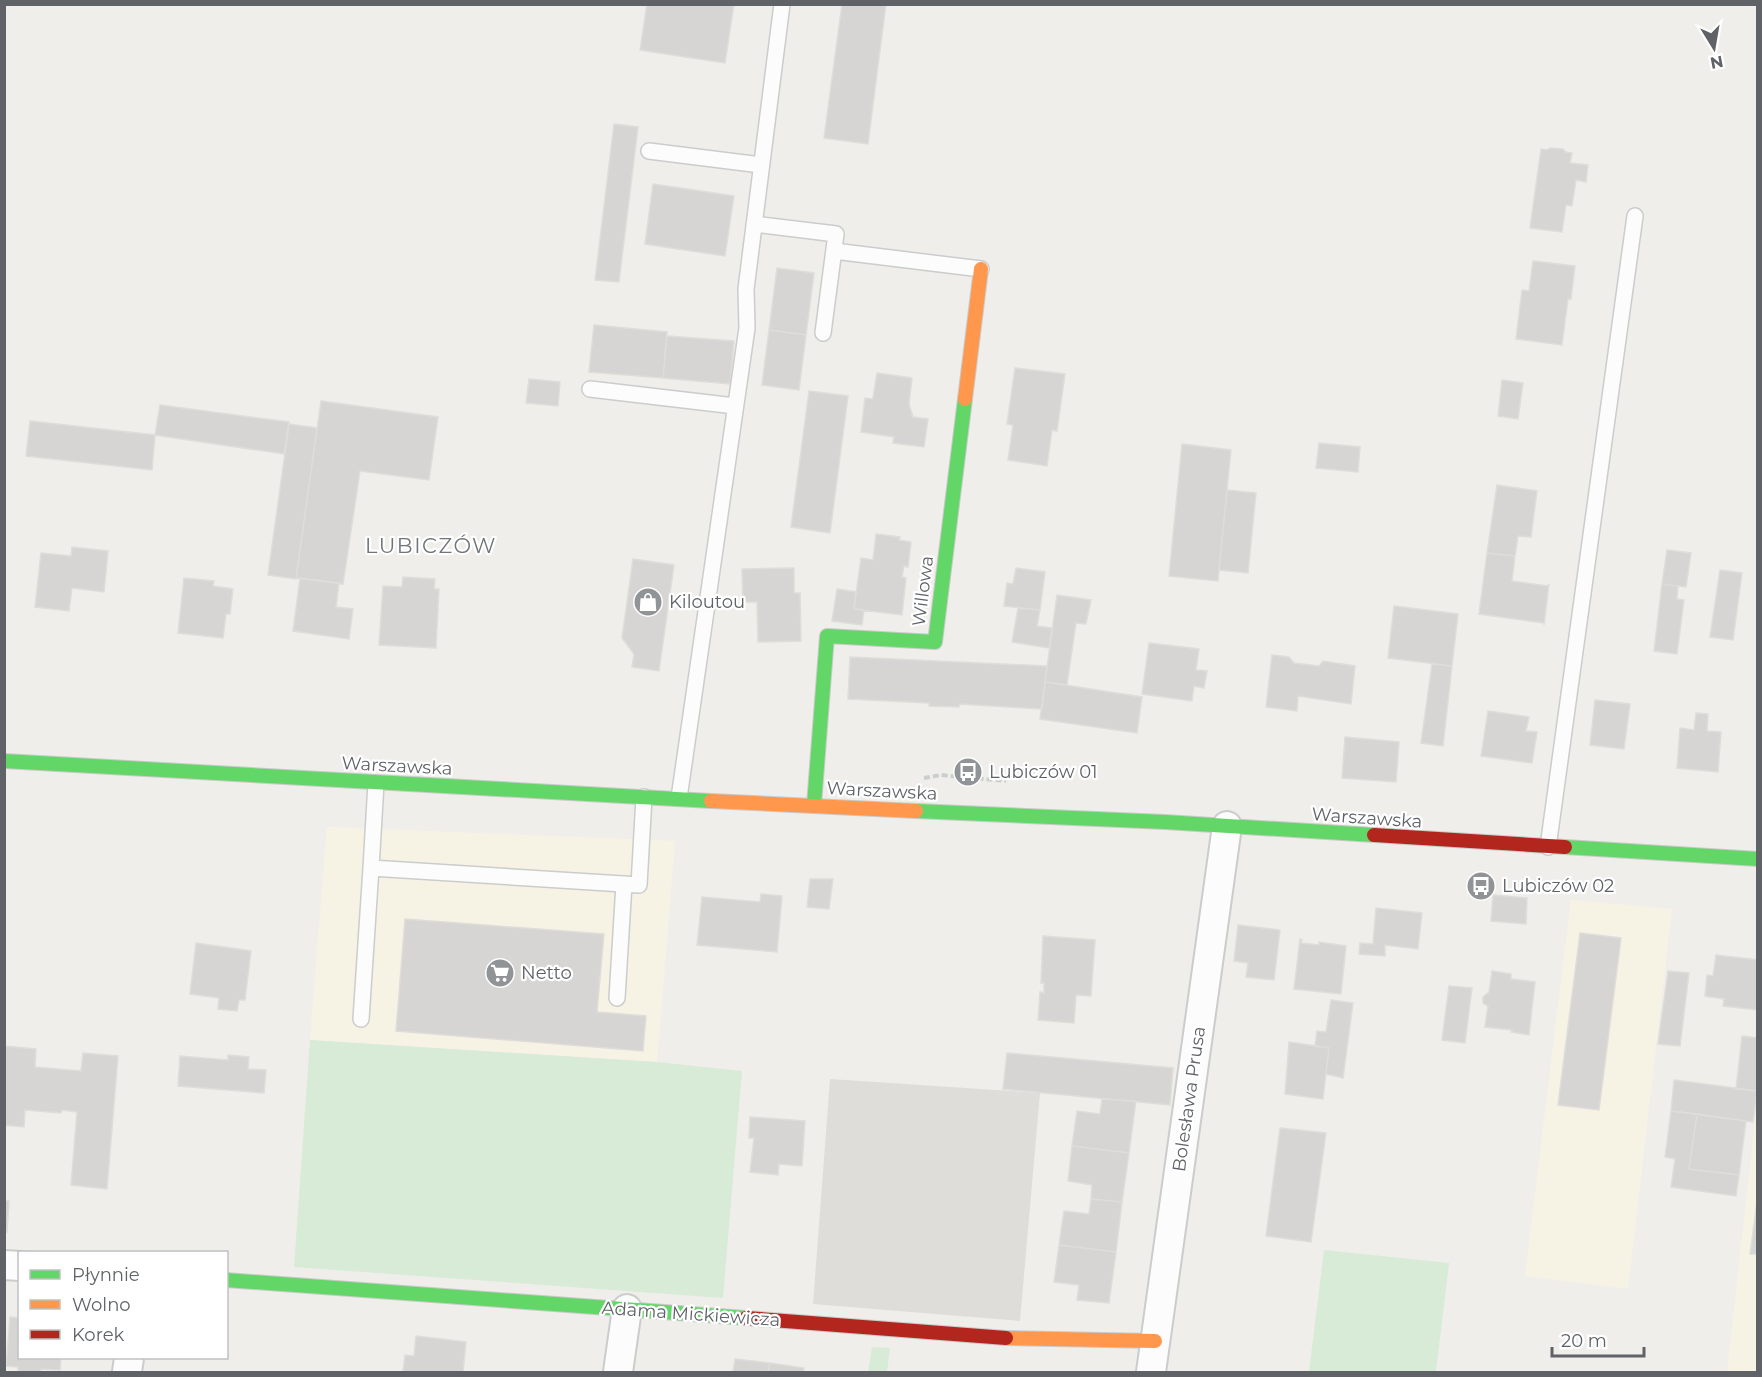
<svg xmlns="http://www.w3.org/2000/svg" width="1762" height="1377" font-family="Montserrat,sans-serif">
<style>
.commercial{fill:#f7f3e4}
.industrial{fill:#dfddda}
.green{fill:#d8ebd6}
.building{fill:#d6d5d3;stroke:#deddd9;stroke-width:1.5}
.lines{fill:none;stroke-linecap:round;stroke-linejoin:round}
.lane-casing{stroke:#cbcccc;stroke-width:18}
.street-casing{stroke:#cbcccc;stroke-width:32}
.fast-casing{stroke:#cacacb;stroke-width:16}
.slow-casing{stroke:#cacacb;stroke-width:16}
.jam-casing{stroke:#cacacb;stroke-width:16}
.path{stroke:#cacfcc;stroke-width:4;stroke-dasharray:6 3;stroke-linecap:butt}
.lane{stroke:#fdfcfc;stroke-width:15}
.street{stroke:#fdfcfc;stroke-width:28}
.fast{stroke:#63d668;stroke-width:14}
.slow{stroke:#ff974d;stroke-width:14}
.jam{stroke:#b3261e;stroke-width:14}
.labels{text-anchor:middle;stroke-width:4.5;stroke-linejoin:round;paint-order:stroke}
.street-label{font-size:18px;fill:#5f6368;stroke:#fff}
.poi-label{font-size:18px;fill:#5f6368;stroke:#fff;text-anchor:start}
.quarter-label{font-size:21px;letter-spacing:1.5px;fill:#70757a;stroke:#fff}
</style>
<rect width="100%" height="100%" fill="#efeeea"/>
<!-- commercial -->
<path class="commercial" d="M 327,827 L 675,841 L 657,1062 L 310,1040 Z
M 1571,900 L 1672,909 L 1628,1289 L 1525,1276 Z
M 1757,1104 L 1757,1372 L 1727,1372 Z"/>
<!-- industrial -->
<path class="industrial" d="M 830,1079 L 1040,1093 L 1020,1321 L 813,1304 Z"/>
<!-- green -->
<path class="green" d="M 310,1040 L 657,1062 L 742,1071 L 723,1298 L 294,1267 Z
M 1324,1250 L 1449,1263 L 1436,1372 L 1309,1372 Z
M 872,1347 L 890,1348 L 887,1372 L 868,1372 Z"/>
<!-- building -->
<path class="building" d="M 647,4 L 734,4 L 725,63 L 640,50 Z
M 842,4 L 886,4 L 868,144 L 824,138 Z
M 614,124 L 638,127 L 619,282 L 595,280 Z
M 1550,148 L 1563,149 L 1566,152 L 1572,153 L 1570,163 L 1588,165 L 1586,182 L 1576,180 L 1572,206 L 1566,205 L 1562,232 L 1530,228 L 1541,149 L 1547,150 Z
M 653,184 L 734,196 L 725,256 L 645,244 Z
M 1533,261 L 1575,266 L 1571,299 L 1568,299 L 1562,345 L 1516,339 L 1522,290 L 1529,291 Z
M 777,268 L 814,273 L 806,335 L 769,330 Z
M 594,325 L 667,332 L 663,378 L 589,372 Z
M 769,330 L 806,335 L 799,390 L 762,385 Z
M 667,336 L 734,341 L 730,384 L 663,378 Z
M 1015,368 L 1065,374 L 1057,431 L 1052,430 L 1047,466 L 1008,460 L 1013,425 L 1007,424 Z
M 877,373 L 912,378 L 909,404 L 913,417 L 928,419 L 924,447 L 893,443 L 894,437 L 861,432 L 865,398 L 872,399 L 873,398 Z
M 529,379 L 560,382 L 558,406 L 526,403 Z
M 1502,380 L 1523,383 L 1518,419 L 1498,416 Z
M 809,391 L 848,396 L 830,533 L 791,527 Z
M 321,401 L 438,417 L 429,480 L 360,471 L 343,584 L 296,578 Z
M 160,405 L 289,422 L 284,454 L 155,435 Z
M 30,421 L 155,435 L 152,470 L 26,456 Z
M 289,424 L 317,428 L 296,579 L 268,575 Z
M 1319,443 L 1360,447 L 1358,472 L 1316,468 Z
M 1182,444 L 1231,450 L 1218,581 L 1169,576 Z
M 1497,485 L 1537,491 L 1531,537 L 1518,536 L 1515,556 L 1487,553 Z
M 1227,490 L 1256,493 L 1248,573 L 1219,570 Z
M 876,534 L 900,537 L 899,540 L 911,542 L 908,567 L 904,566 L 902,577 L 906,578 L 902,615 L 854,609 L 861,558 L 873,560 Z
M 72,547 L 108,551 L 104,592 L 72,588 L 69,611 L 35,607 L 41,553 L 71,556 Z
M 1667,550 L 1691,553 L 1686,587 L 1662,584 Z
M 1487,553 L 1515,556 L 1512,581 L 1548,586 L 1549,584 L 1544,625 L 1544,623 L 1479,614 Z
M 633,559 L 674,565 L 659,671 L 632,667 L 634,654 L 622,638 Z
M 794,568 L 794,593 L 800,593 L 801,641 L 758,642 L 757,602 L 743,602 L 742,569 Z
M 1016,568 L 1045,572 L 1040,610 L 1004,606 L 1007,583 L 1013,584 Z
M 1720,570 L 1742,573 L 1733,640 L 1710,637 Z
M 403,577 L 435,579 L 434,589 L 439,589 L 436,648 L 379,645 L 383,586 L 402,587 Z
M 184,578 L 214,581 L 213,586 L 233,589 L 230,614 L 226,614 L 223,638 L 178,633 Z
M 300,578 L 339,583 L 336,607 L 353,609 L 349,639 L 293,631 Z
M 1662,584 L 1678,586 L 1677,599 L 1684,600 L 1677,654 L 1654,651 Z
M 837,589 L 856,592 L 854,609 L 864,610 L 862,625 L 832,621 Z
M 1057,595 L 1091,600 L 1086,624 L 1076,623 L 1067,685 L 1045,682 Z
M 1394,606 L 1458,614 L 1452,666 L 1388,658 Z
M 1018,608 L 1040,610 L 1037,626 L 1052,628 L 1049,648 L 1012,642 Z
M 1149,643 L 1199,649 L 1196,670 L 1207,671 L 1204,688 L 1194,686 L 1192,701 L 1142,694 Z
M 1272,655 L 1289,657 L 1294,663 L 1319,666 L 1323,661 L 1355,666 L 1351,704 L 1298,696 L 1297,711 L 1266,707 Z
M 850,657 L 1047,666 L 1042,709 L 959,704 L 959,707 L 929,706 L 929,703 L 848,699 Z
M 1432,664 L 1452,666 L 1443,746 L 1421,743 Z
M 1045,682 L 1142,697 L 1137,733 L 1040,719 Z
M 1595,700 L 1630,704 L 1624,749 L 1590,745 Z
M 1488,711 L 1529,717 L 1526,731 L 1537,732 L 1532,763 L 1481,756 Z
M 1696,713 L 1708,714 L 1707,731 L 1721,732 L 1718,772 L 1677,768 L 1680,728 L 1694,730 Z
M 1345,737 L 1399,742 L 1396,782 L 1342,778 Z
M 810,879 L 833,879 L 829,909 L 807,907 Z
M 761,894 L 782,896 L 777,952 L 697,945 L 702,897 L 760,902 Z
M 1493,895 L 1527,898 L 1526,924 L 1491,921 Z
M 1376,908 L 1422,913 L 1418,949 L 1385,945 L 1385,956 L 1359,954 L 1360,943 L 1373,944 Z
M 405,919 L 604,934 L 597,1012 L 646,1016 L 643,1051 L 396,1031 Z
M 1238,925 L 1280,930 L 1274,980 L 1246,977 L 1248,963 L 1234,961 Z
M 1580,933 L 1621,938 L 1599,1110 L 1558,1105 Z
M 1043,936 L 1095,940 L 1091,996 L 1076,995 L 1074,1023 L 1038,1020 L 1040,992 L 1044,993 L 1044,983 L 1041,983 Z
M 1300,939 L 1302,940 L 1301,943 L 1319,945 L 1319,942 L 1346,946 L 1341,994 L 1294,989 Z
M 196,943 L 251,951 L 245,1000 L 239,1000 L 237,1011 L 218,1009 L 219,998 L 190,994 Z
M 1716,955 L 1758,960 L 1758,1010 L 1723,1006 L 1724,999 L 1705,996 L 1707,975 L 1713,976 Z
M 1492,971 L 1511,974 L 1511,979 L 1535,982 L 1529,1035 L 1511,1032 L 1512,1030 L 1485,1027 L 1488,1006 L 1483,1003 L 1483,997 L 1489,992 Z
M 1668,971 L 1689,973 L 1680,1046 L 1658,1044 Z
M 1449,986 L 1472,988 L 1465,1043 L 1442,1040 Z
M 1331,1000 L 1353,1003 L 1343,1078 L 1326,1074 L 1329,1048 L 1315,1046 L 1317,1031 L 1326,1032 Z
M 1742,1036 L 1758,1038 L 1758,1091 L 1736,1089 Z
M 1289,1042 L 1329,1048 L 1323,1099 L 1285,1094 Z
M 4,1046 L 36,1049 L 35,1067 L 81,1071 L 83,1053 L 118,1056 L 107,1189 L 71,1185 L 77,1112 L 62,1110 L 61,1113 L 25,1110 L 24,1127 L 4,1125 Z
M 1007,1053 L 1173,1068 L 1170,1105 L 1003,1089 Z
M 228,1055 L 249,1057 L 248,1069 L 266,1070 L 264,1093 L 178,1086 L 180,1056 L 228,1060 Z
M 1674,1080 L 1757,1091 L 1753,1122 L 1671,1111 Z
M 1102,1099 L 1136,1101 L 1129,1153 L 1072,1146 L 1077,1111 L 1100,1114 Z
M 1671,1111 L 1697,1114 L 1689,1169 L 1739,1175 L 1736,1196 L 1671,1187 L 1675,1159 L 1665,1157 Z
M 1697,1114 L 1746,1121 L 1739,1175 L 1689,1169 Z
M 750,1117 L 805,1121 L 802,1166 L 779,1164 L 778,1175 L 750,1172 L 754,1138 L 749,1138 Z
M 1280,1128 L 1326,1133 L 1311,1242 L 1266,1236 Z
M 1072,1146 L 1129,1153 L 1122,1202 L 1091,1199 L 1092,1185 L 1068,1181 Z
M 1758,1195 L 1758,1254 L 1750,1254 Z
M 1091,1199 L 1122,1202 L 1116,1252 L 1059,1245 L 1064,1211 L 1089,1214 Z
M 4,1201 L 9,1201 L 7,1232 L 4,1232 Z
M 1059,1245 L 1116,1252 L 1109,1303 L 1077,1300 L 1079,1285 L 1054,1282 Z
M 10,1317 L 20,1318 L 20,1358 L 61,1358 L 60,1370 L 41,1369 L 40,1372 L 18,1372 L 18,1367 L 6,1366 Z
M 416,1336 L 466,1342 L 463,1372 L 403,1372 L 405,1355 L 414,1356 Z
M 735,1359 L 770,1363 L 768,1372 L 733,1372 Z
M 770,1363 L 804,1368 L 803,1372 L 768,1372 Z"/>
<g class="lines">
<!-- lane casing -->
<g class="lane-casing">
<path id="lane" d="M 649,151 L 761,165
M 754,224 L 836,234 L 823,333
M 834,251 L 981,269
M 590,389 L 735,406
M 376,783 L 371,868 L 639,885 L 644,797
M 679,798 L 747,328 L 746,289 L 782,4
M 1548,847 L 1635,216
M 617,998 L 624,884
M 361,1019 L 371,868"/>
</g>
<!-- street casing -->
<g class="street-casing">
<path id="street" d="M 4,1265 L 20,1266
M 127,1372 L 129,1358
M 618,1372 L 627,1309
M 1151,1372 L 1227,826"/>
</g>
<!-- fast casing -->
<g class="fast-casing">
<path id="fast" d="M 4,761 L 711,801
M 814,805 L 827,636 L 935,642 L 965,399
M 916,811 L 1165,822 L 1374,835
M 1565,847 L 1758,859
M 226,1280 L 746,1318"/>
</g>
<!-- slow casing -->
<g class="slow-casing">
<path id="slow" d="M 965,399 L 981,269
M 711,801 L 916,811
M 1006,1338 L 1155,1341"/>
</g>
<!-- jam casing -->
<g class="jam-casing">
<path id="jam" d="M 1374,835 L 1565,847
M 746,1318 L 1006,1338"/>
</g>
<!-- path -->
<path class="path" d="M 924,778 L 941,775 L 1006,781"/>
<!-- lane -->
<use href="#lane" class="lane"/>
<!-- street -->
<use href="#street" class="street"/>
<!-- fast -->
<use href="#fast" class="fast"/>
<!-- slow -->
<use href="#slow" class="slow"/>
<!-- jam -->
<use href="#jam" class="jam"/>
</g>
<!-- icons -->
<defs>
<g id="shop-disc" transform="scale(1.5)"><circle r="9.5" fill="#919496" stroke="#fff"/><path d="M-5-2.5h2.3a2.7 3.5 0 0 1 5.4 0H5L5.5 6h-11ZM-1.5-2.5h3a1.5 2.3 0 0 0-3 0Z" fill="#fff"/></g>
<g id="bus-disc" transform="scale(1.5)"><circle r="9.5" fill="#919496" stroke="#fff"/><path d="M-5-6H5V4H4V6H2V4H-2V6H-4V4H-5ZM-3.5-4V0h7V-4ZM-3.5 1.2v1.5H-2V1.2ZM2 1.2v1.5H3.5V1.2Z" fill="#fff"/></g>
<g id="supermarket-disc" transform="scale(1.5)"><circle r="9.5" fill="#919496" stroke="#fff"/><path d="M-6-5.5h2.5l.6 2H6L4.5 2H-2.5L-4.4-4H-6ZM-1.5 3.2a1.3 1.3 0 1 0 .1 0ZM3 3.2a1.3 1.3 0 1 0 .1 0Z" fill="#fff"/></g>
</defs>
<g fill-rule="evenodd">
<use href="#shop-disc" x="648" y="602"/>
<use href="#bus-disc" x="968" y="772"/>
<use href="#bus-disc" x="1481" y="886"/>
<use href="#supermarket-disc" x="500" y="973"/>
</g>
<g class="labels">
<!-- street labels -->
<g class="street-label">
<text transform="translate(923 591) rotate(-83)" y="6">Willowa</text>
<text transform="translate(397 766) rotate(3)" y="6">Warszawska</text>
<text transform="translate(882 791) rotate(3)" y="6">Warszawska</text>
<text transform="translate(1367 818) rotate(4)" y="6">Warszawska</text>
<text transform="translate(1189 1099) rotate(-82)" y="6">Bolesława Prusa</text>
<text transform="translate(691 1314) rotate(4)" y="6">Adama Mickiewicza</text>
</g>
<!-- poi labels -->
<g class="poi-label">
<text x="669" y="608">Kiloutou</text>
<text x="989" y="778">Lubiczów 01</text>
<text x="1502" y="892">Lubiczów 02</text>
<text x="521" y="979">Netto</text>
</g>
<!-- quarter labels -->
<g class="quarter-label">
<text x="431" y="553">LUBICZÓW</text>
</g>
</g>
<!-- border -->
<rect width="1762" height="1377" fill="none" stroke="#5f6368" stroke-width="12"/>
<!-- legend -->
<rect x="18" y="1251" width="210" height="108" fill="#ffffff" stroke="#bfc1c3" stroke-width="1.5"/>
<rect x="30" y="1270" width="30" height="9" fill="#63d668" stroke="#bfc1c3" stroke-width="1.5"/>
<text x="72" y="1281" font-size="18" fill="#5f6368">Płynnie</text>
<rect x="30" y="1300" width="30" height="9" fill="#ff974d" stroke="#bfc1c3" stroke-width="1.5"/>
<text x="72" y="1311" font-size="18" fill="#5f6368">Wolno</text>
<rect x="30" y="1330" width="30" height="9" fill="#b3261e" stroke="#bfc1c3" stroke-width="1.5"/>
<text x="72" y="1341" font-size="18" fill="#5f6368">Korek</text>
<!-- north arrow -->
<g transform="translate(1714 48) rotate(169)" stroke="#ffffff" stroke-width="4.5" paint-order="stroke">
<path d="M0-4.5L10 22L0 15L-10 22Z" fill="#5f6368"/>
<text y="-9" font-size="16" font-weight="bold" text-anchor="middle" fill="#5f6368">N</text>
</g>
<!-- scale -->
<path d="M1552 1347v9h92v-9" fill="none" stroke="#5f6368" stroke-width="3"/>
<text x="1561" y="1347" font-size="18" fill="#5f6368" stroke="#ffffff" stroke-width="4.5" paint-order="stroke">20 m</text>
</svg>
